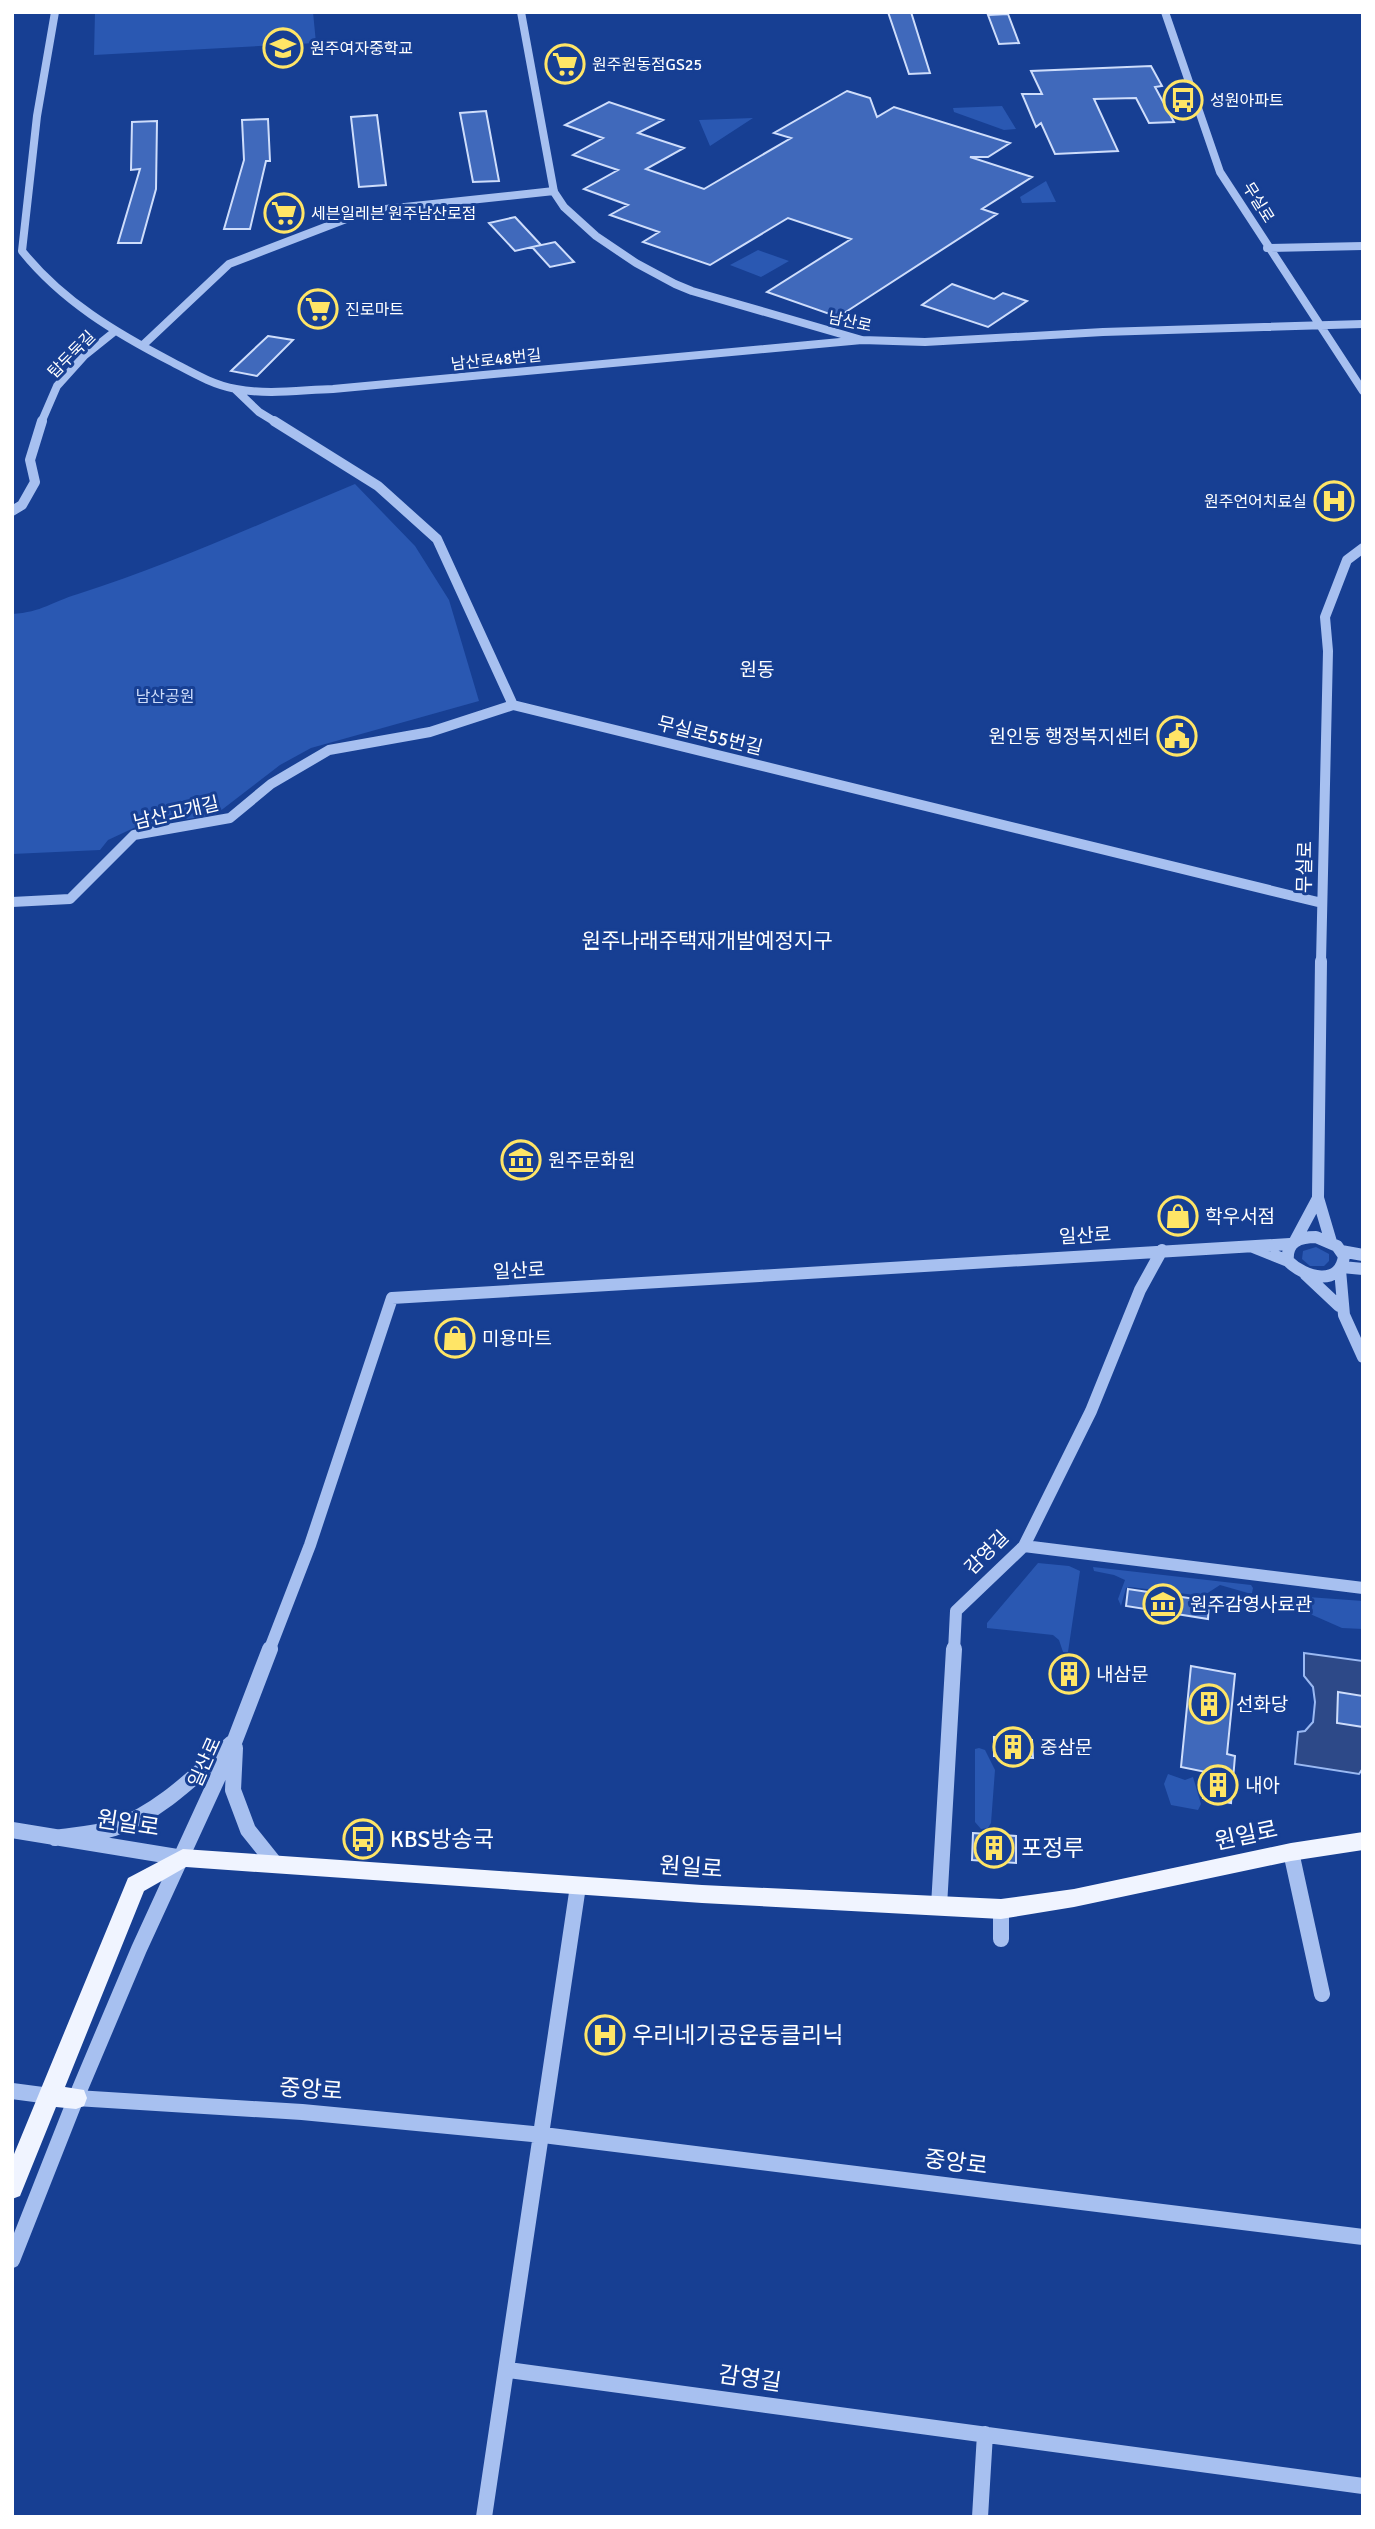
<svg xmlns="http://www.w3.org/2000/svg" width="1375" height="2529" font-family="Signika,'Noto Sans KR',sans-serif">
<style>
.green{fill:#2a58b2}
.water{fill:#2d4988;stroke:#9ab9f3;stroke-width:2}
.building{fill:#4069bb;stroke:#ceddfb;stroke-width:2}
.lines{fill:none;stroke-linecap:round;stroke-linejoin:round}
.minor-far3{stroke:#a7c0f0;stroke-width:8}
.minor-far2{stroke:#a7c0f0;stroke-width:10}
.minor-far1{stroke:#a7c0f0;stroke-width:12}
.minor{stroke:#a7c0f0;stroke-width:16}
.major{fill:#f0f4ff;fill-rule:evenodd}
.labels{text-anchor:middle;stroke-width:6;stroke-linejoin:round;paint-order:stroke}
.far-poi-label{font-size:16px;fill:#fff;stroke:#173f93;text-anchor:start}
.far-street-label{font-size:16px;fill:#fff;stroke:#173f93}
.far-park-label{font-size:16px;fill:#ceddfb;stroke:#173f93}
.far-quarter-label{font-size:19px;fill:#fff;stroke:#173f93}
.street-label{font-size:19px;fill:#fff;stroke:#173f93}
.poi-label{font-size:19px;fill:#fff;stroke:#173f93;text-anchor:start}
.neighbourhood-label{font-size:21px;fill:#fff;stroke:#173f93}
.near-street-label{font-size:23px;fill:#fff;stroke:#173f93}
.near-poi-label{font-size:23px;fill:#fff;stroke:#173f93;text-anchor:start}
</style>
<rect width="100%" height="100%" fill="#173f93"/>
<!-- green -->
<path class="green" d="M 95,12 L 313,12 L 316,43 L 94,55 Z
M 1002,106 L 1016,129 L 1004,130 L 954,112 L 953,108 Z
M 753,118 L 710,146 L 699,120 Z
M 1046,181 L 1056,202 L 1022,203 L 1020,197 Z
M 758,250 L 789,261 L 761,277 L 730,265 Z
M 355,484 L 415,546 L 449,600 L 479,701 L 311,748 L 280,765 L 215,815 L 138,826 L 108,840 L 100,850 L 12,854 L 12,614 C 43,612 51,602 78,594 C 172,564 263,522 355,484 Z
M 1316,1247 L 1329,1254 L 1329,1261 L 1324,1266 L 1310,1266 L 1302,1259 L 1303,1251 Z
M 1038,1563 L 1069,1566 L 1080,1571 L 1068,1652 L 1063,1652 L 1059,1640 L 1053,1635 L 987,1628 L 987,1623 Z
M 1093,1567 L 1251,1585 L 1253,1588 L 1252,1593 L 1248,1593 L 1220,1585 L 1203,1596 L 1130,1587 L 1126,1588 L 1121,1606 L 1118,1599 L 1125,1580 L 1114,1575 L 1094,1571 Z
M 1294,1596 L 1363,1601 L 1363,1629 L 1342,1628 L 1292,1606 Z
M 979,1748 L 985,1750 L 995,1770 L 991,1823 L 988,1828 L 981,1829 L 975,1822 L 975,1749 Z
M 1168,1774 L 1185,1780 L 1193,1777 L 1201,1804 L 1198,1810 L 1171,1805 L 1164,1784 Z"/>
<!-- water -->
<path class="water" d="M 1304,1653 L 1363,1661 L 1363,1768 L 1359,1774 L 1295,1764 L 1298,1732 L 1305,1731 L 1313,1722 L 1315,1702 L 1313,1687 L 1304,1676 Z"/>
<!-- building -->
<path class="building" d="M 888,12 L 911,12 L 930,73 L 909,74 Z
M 1008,14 L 1019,43 L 999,44 L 988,15 Z
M 1151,66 L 1162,86 L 1155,87 L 1174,122 L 1149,123 L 1136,98 L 1094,99 L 1118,151 L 1055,154 L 1041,123 L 1036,127 L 1022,94 L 1042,94 L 1031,71 Z
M 847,91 L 870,98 L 877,117 L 894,107 L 1010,143 L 988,157 L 970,157 L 1032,177 L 982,209 L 997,214 L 838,317 L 767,292 L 851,239 L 788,218 L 710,265 L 643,242 L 659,232 L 610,215 L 628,205 L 584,189 L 618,170 L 573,155 L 603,138 L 565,125 L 609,102 L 663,120 L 638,133 L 684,148 L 646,169 L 704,189 L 791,138 L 774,133 Z
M 486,111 L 499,181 L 473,182 L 460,113 Z
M 377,115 L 386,185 L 359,187 L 351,117 Z
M 268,119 L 270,161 L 266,161 L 250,229 L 224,229 L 244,160 L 242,120 Z
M 157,121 L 156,189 L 141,243 L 118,243 L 140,169 L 131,170 L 132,122 Z
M 515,217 L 541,245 L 515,251 L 489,223 Z
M 555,242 L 574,262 L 550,267 L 532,247 Z
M 952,284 L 994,299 L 1003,293 L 1027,301 L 988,327 L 922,305 Z
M 268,336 L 293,340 L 257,376 L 231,371 Z
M 1128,1589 L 1209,1601 L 1208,1619 L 1126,1606 Z
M 1191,1666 L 1235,1674 L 1227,1754 L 1235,1756 L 1231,1803 L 1203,1798 L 1206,1772 L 1181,1767 Z
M 1338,1692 L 1363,1696 L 1363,1727 L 1337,1723 Z
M 994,1737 L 1032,1740 L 1033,1758 L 994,1756 Z
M 973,1833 L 1016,1836 L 1016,1863 L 972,1860 Z"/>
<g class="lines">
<!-- minor-far3 -->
<path class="minor-far3" d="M 55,12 L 37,116 L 22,251 C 62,301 116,333 172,362 C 193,373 213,385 236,389 C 268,395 301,390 333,389 L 862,340
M 521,12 L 554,192 L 564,207 L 596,236 L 636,263 L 675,284 L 692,291 L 862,340 L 925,342 L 1103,332 L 1363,324
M 1165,12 L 1220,172 L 1363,391
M 1267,248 L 1363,246
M 142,346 L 229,264 L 367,211 L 554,191
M 235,389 L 259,412 L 277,423
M 41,423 L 57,386 L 84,356 L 114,332"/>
<!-- minor-far2 -->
<path class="minor-far2" d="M 274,421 L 378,486 L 437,539 L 513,705
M 12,511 L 22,505 L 35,482 L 30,460 L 42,421
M 513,705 L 1322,903
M 12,902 L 70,899 L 134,835 L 230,818 L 271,784 L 329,750 L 430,732 L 513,705
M 1321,962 L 1328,651 L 1325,617 L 1347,560 L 1363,548"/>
<!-- minor-far1 -->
<path class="minor-far1" d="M 1321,961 L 1318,1198 L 1331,1242
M 1316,1237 L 1337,1246 L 1344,1256 C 1340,1287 1305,1278 1288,1261 C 1286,1242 1299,1237 1316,1237 Z
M 1295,1241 L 1318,1198
M 1253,1247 L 1288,1261
M 1341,1251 L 1363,1255
M 1342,1267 L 1363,1269
M 1340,1270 L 1344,1315 L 1363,1357
M 1306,1275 L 1339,1306
M 1024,1546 L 1363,1588
M 269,1651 L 310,1545 L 392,1298 L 1290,1244
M 954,1651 L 956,1611 L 1024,1546 L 1091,1411 L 1140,1290 L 1162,1250"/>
<!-- minor -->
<path class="minor" d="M 235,1748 L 233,1790 L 248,1830 L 276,1865
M 12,1830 L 183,1858
M 55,1838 C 75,1835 95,1834 114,1828 C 159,1813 197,1774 232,1743
M 1291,1852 L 1322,1994
M 939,1906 L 954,1649
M 1001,1909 L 1001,1939
M 12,2091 L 50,2096
M 76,2098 L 302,2112 L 543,2135 L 1363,2237
M 12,2260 L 76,2098 L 139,1949 L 235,1740 L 270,1649
M 508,2370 L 1363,2486
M 484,2517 L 578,1886
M 980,2517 L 985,2434"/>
<!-- major -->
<path class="major" d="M 1363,1832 L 1363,1850 L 1291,1861 L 1074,1907 L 1001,1919 L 702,1903 L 186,1867 L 144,1891 L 65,2087 L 84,2090 L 87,2098 L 84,2106 L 76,2109 L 56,2107 L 20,2196 L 12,2199 L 12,2159 L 128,1878 L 183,1849 L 702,1885 L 1001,1899 L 1074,1889 L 1291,1843 Z"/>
</g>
<!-- icons -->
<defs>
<g id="school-ring" transform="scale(2.0125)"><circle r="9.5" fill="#173f93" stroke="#ffe566" stroke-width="1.5"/><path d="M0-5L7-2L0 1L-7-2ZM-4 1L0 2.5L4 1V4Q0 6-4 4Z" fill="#ffe566"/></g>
<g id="supermarket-ring" transform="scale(2.0125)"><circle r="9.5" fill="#173f93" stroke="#ffe566" stroke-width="1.5"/><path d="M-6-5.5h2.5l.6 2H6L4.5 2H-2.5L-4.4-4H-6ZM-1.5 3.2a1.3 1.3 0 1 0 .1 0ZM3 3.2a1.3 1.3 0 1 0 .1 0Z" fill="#ffe566"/></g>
<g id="bus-ring" transform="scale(2.0125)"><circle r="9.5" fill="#173f93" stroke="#ffe566" stroke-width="1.5"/><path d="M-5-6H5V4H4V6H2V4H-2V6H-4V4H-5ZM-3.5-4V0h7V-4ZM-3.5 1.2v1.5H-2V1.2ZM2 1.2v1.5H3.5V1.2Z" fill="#ffe566"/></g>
<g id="hospital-ring" transform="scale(2.0125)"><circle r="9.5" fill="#173f93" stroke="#ffe566" stroke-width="1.5"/><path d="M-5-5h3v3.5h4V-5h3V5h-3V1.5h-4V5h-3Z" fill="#ffe566"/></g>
<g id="civic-ring" transform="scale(2.0125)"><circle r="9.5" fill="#173f93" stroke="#ffe566" stroke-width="1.5"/><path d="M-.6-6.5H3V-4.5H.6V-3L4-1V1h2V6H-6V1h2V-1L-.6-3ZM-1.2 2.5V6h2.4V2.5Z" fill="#ffe566"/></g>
<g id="museum-ring" transform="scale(2.0125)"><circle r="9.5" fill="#173f93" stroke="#ffe566" stroke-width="1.5"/><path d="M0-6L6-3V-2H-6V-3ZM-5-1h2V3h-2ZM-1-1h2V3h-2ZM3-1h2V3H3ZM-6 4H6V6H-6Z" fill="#ffe566"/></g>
<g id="shop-ring" transform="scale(2.0125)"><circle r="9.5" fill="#173f93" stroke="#ffe566" stroke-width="1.5"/><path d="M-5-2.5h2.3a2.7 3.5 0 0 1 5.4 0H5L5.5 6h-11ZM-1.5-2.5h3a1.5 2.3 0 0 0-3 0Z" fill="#ffe566"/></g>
<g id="building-ring" transform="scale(2.0125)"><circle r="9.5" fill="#173f93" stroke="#ffe566" stroke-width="1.5"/><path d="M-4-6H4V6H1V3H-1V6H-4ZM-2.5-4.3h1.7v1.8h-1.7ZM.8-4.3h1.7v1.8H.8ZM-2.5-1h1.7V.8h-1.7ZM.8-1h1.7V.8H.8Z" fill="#ffe566"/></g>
</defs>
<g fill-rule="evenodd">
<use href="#school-ring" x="283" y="48"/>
<use href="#supermarket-ring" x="565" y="64"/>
<use href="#bus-ring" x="1183" y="100"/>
<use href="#supermarket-ring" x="284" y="213"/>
<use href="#supermarket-ring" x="318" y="309"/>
<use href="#hospital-ring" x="1334" y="501"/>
<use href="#civic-ring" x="1177" y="736"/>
<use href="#museum-ring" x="521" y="1160"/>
<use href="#shop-ring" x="1178" y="1216"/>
<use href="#shop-ring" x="455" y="1338"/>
<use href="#museum-ring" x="1163" y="1604"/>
<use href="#building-ring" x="1069" y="1674"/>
<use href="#building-ring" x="1209" y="1704"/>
<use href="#building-ring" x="1013" y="1747"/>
<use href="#building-ring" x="1218" y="1785"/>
<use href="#bus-ring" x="363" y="1839"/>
<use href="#building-ring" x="994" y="1848"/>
<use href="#hospital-ring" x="605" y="2035"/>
</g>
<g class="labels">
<!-- far-poi labels -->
<g class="far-poi-label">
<text x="310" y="54">원주여자중학교</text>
<text x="592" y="70">원주원동점GS25</text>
<text x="1210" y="106">성원아파트</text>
<text x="311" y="219">세븐일레븐 원주남산로점</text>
<text x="345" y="315">진로마트</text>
<text x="1307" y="507" text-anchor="end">원주언어치료실</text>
</g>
<!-- far-street labels -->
<g class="far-street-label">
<text transform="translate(1259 202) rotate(58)" y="6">무실로</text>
<text transform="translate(850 321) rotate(12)" y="6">남산로</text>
<text transform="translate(71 354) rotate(-45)" y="6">탑두둑길</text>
<text transform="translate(496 359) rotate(-6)" y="6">남산로48번길</text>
</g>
<!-- far-park labels -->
<g class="far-park-label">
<text x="165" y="702">남산공원</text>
</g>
<!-- far-quarter labels -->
<g class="far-quarter-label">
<text x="757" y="676">원동</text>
</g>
<!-- street labels -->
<g class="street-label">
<text transform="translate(710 735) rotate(14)" y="7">무실로55번길</text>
<text transform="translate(176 812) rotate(-13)" y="7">남산고개길</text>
<text transform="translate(1304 867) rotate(-89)" y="7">무실로</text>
<text transform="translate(1085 1235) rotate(-3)" y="7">일산로</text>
<text transform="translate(519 1270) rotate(-3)" y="7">일산로</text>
<text transform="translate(986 1552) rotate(-45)" y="7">감영길</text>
<text transform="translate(204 1762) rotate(-66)" y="7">일산로</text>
</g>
<!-- poi labels -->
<g class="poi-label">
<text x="1150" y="743" text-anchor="end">원인동 행정복지센터</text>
<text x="548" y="1167">원주문화원</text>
<text x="1205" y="1223">학우서점</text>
<text x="482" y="1345">미용마트</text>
<text x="1190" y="1611">원주감영사료관</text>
<text x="1096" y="1681">내삼문</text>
<text x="1236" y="1711">선화당</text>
<text x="1040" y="1754">중삼문</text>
<text x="1245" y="1792">내아</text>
</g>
<!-- neighbourhood labels -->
<g class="neighbourhood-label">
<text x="707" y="948">원주나래주택재개발예정지구</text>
</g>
<!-- near-street labels -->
<g class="near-street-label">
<text transform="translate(128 1823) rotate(9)" y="8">원일로</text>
<text transform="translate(1246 1835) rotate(-12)" y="8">원일로</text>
<text transform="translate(691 1867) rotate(4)" y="8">원일로</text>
<text transform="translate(311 2089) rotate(4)" y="8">중앙로</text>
<text transform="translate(956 2162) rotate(7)" y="8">중앙로</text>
<text transform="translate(750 2378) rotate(8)" y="8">감영길</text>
</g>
<!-- near-poi labels -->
<g class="near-poi-label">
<text x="390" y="1847">KBS방송국</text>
<text x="1021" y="1856">포정루</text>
<text x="632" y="2043">우리네기공운동클리닉</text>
</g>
</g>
<!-- border -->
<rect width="1375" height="2529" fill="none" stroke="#ffffff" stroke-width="28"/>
</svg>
